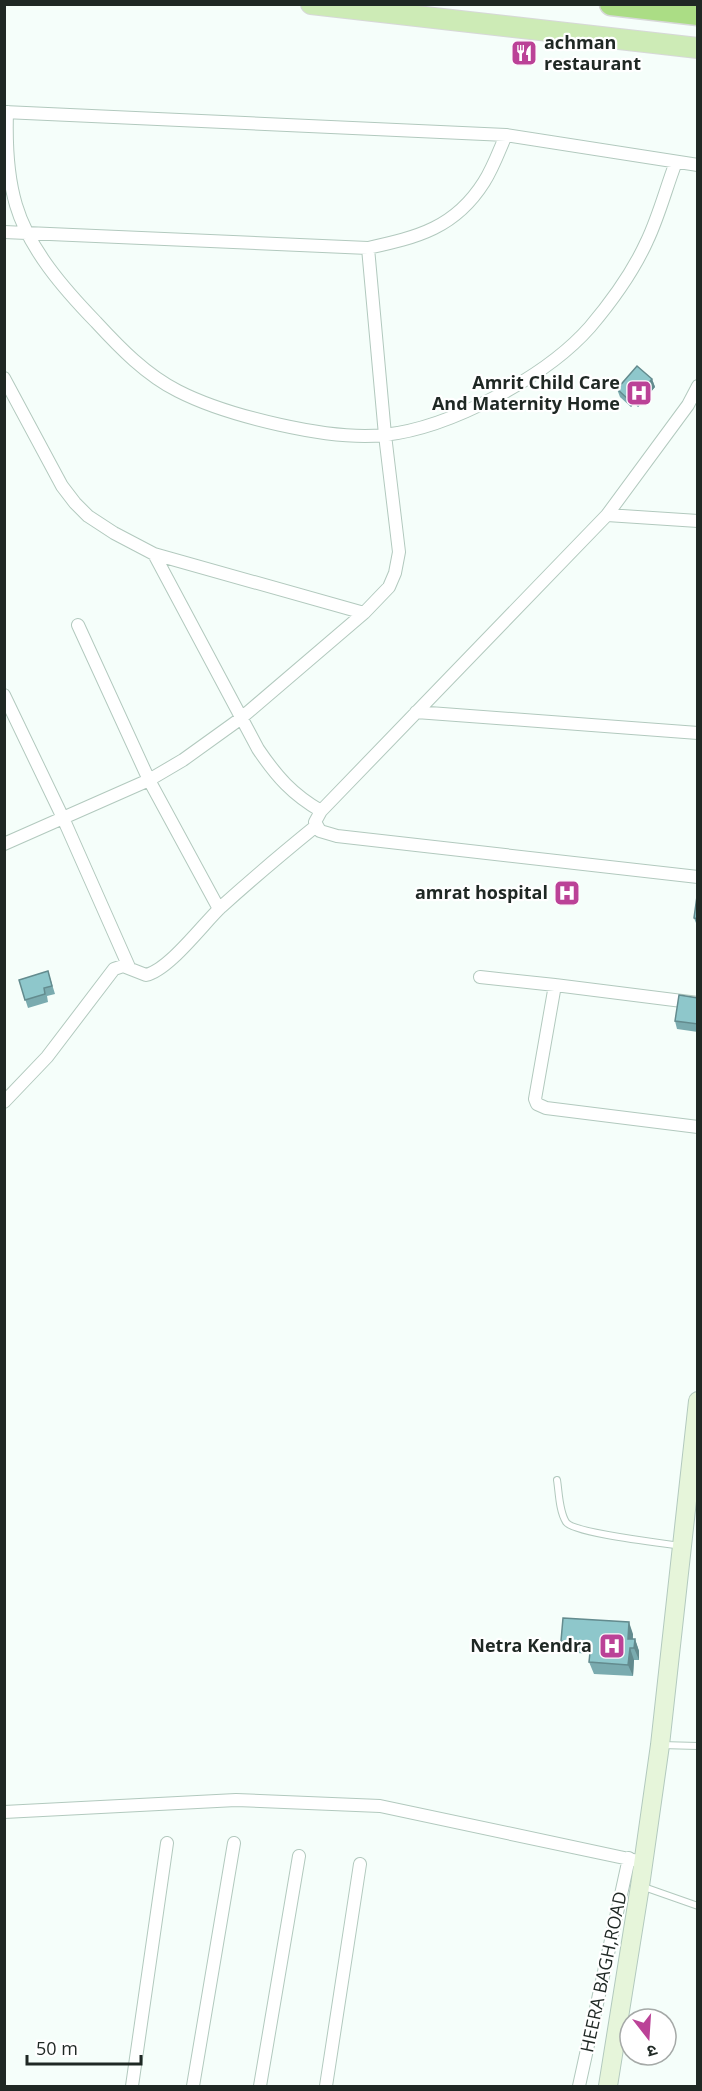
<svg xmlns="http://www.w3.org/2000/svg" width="702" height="2091" font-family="'Open Sans','Noto Sans Devanagari',sans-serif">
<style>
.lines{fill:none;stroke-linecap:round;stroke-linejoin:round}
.lane-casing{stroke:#b2c9be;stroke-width:8}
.street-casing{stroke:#b2c9be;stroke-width:14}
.secondary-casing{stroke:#b2c9be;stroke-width:20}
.primary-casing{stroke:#d7d8d8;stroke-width:22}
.highway-casing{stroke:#d7d8d8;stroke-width:25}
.lane{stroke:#fff;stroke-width:6}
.street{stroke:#fff;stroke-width:12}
.secondary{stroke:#e6f5da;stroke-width:18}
.primary{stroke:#cdebb6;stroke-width:20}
.highway{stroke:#abdd85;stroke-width:22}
.wall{fill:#7aabaf}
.shaded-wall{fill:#638b8e}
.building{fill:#8ec7cb;stroke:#638b8e;stroke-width:1.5}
.labels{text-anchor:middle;stroke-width:4.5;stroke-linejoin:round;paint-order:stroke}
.poi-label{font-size:18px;font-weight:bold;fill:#1f2824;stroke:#fff;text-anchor:end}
.street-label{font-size:18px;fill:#1f2824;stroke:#fff}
</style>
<rect width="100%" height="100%" fill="#f5fefa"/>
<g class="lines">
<!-- lane casing -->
<g class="lane-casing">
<path id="lane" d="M 557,1480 C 559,1492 559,1511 566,1522 C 573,1533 662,1543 681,1546
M 661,1745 L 698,1746
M 641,1886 L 698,1906"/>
</g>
<!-- street casing -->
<g class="street-casing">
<path id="street" d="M 4,112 L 506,135 L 698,165
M 7,112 C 6,143 7,175 16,205 C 29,249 64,289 96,322 C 120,348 146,375 178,391 C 227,416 330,441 384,435 C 450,428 546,377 590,327 C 612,301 633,272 647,241 C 659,216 666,188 676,162
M 4,232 L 368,248 C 418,237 455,228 484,182 C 493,168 499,151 506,135
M 4,378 L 62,486 L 75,503 L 88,516 L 114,533 L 154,554 L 364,613
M 698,386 L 688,405 L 607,515 L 321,811 L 315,822 L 320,831 L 337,836 L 698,877
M 607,515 L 698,521
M 154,554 L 258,749 C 277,777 292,794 321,811
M 78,625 L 149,780 L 219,909
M 4,695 L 63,818 L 129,967
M 416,712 L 698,733
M 4,844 L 149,780 L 183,760 L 240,719 L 364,613 L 389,587 L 395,573 L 399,552 L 385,435 L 368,248
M 480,977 L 555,985 L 698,1003
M 555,985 L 535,1099 L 537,1104 L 546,1108 L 698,1127
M 4,1102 L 47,1057 L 114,969 L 123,966 L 146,975 C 169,970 203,924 221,907 C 252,879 284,852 316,826
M 4,1812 L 236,1800 L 380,1806 L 643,1862
M 132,2086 L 167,1843
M 193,2086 L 234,1843
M 260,2086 L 299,1856
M 326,2086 L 360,1864
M 579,2086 L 629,1858"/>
</g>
<!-- secondary casing -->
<g class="secondary-casing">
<path id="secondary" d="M 608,2086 L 640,1886 L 660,1745 L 698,1401"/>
</g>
<!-- primary casing -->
<g class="primary-casing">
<path id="primary" d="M 311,4 L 698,48"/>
</g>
<!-- highway casing -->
<g class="highway-casing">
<path id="highway" d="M 611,4 L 698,14"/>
</g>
<!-- lane -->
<use href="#lane" class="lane"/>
<!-- street -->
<use href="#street" class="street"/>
<!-- secondary -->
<use href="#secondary" class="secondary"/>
<!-- primary -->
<use href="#primary" class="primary"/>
<!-- highway -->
<use href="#highway" class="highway"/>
</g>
<!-- wall -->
<path class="wall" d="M 652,379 L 655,387 L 638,407 L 634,403 L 631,407 L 620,397 L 617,389 Z
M 698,889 L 698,928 L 694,918 Z
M 48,971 L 55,994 L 47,996 L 48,1002 L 28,1008 L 19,980 Z
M 698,998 L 698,1032 L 677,1029 L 675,1021 Z
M 633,1634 L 633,1639 L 635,1639 L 639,1651 L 639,1660 L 634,1660 L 633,1676 L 594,1674 L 589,1662 L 590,1654 L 566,1652 L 561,1641 Z"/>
<!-- shaded-wall -->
<path class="shaded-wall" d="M 652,379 L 655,387 L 638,407 L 635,399 Z
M 631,395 L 634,403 L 631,407 L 628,399 Z
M 629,1622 L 633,1634 L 632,1648 L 628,1639 Z
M 635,1639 L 639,1651 L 639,1660 L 634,1648 Z
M 630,1648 L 634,1660 L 633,1676 L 628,1665 Z"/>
<!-- building -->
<path class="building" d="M 637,366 L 652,379 L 635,399 L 631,395 L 628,399 L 617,389 Z
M 698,889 L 698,919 L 694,918 Z
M 48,971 L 52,986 L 44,988 L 45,994 L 25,1000 L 19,980 Z
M 679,995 L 698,998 L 698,1024 L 675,1021 Z
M 563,1618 L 629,1622 L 628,1639 L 635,1639 L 634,1648 L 630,1648 L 628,1665 L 589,1662 L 591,1643 L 561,1641 Z"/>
<!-- icons -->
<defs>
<g id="restaurant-square" transform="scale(1.35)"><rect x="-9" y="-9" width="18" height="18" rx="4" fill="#bb4297" stroke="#fff"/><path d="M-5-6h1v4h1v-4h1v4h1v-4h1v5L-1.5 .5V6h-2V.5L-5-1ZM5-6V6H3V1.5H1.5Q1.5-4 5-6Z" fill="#fff"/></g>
<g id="hospital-square" transform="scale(1.35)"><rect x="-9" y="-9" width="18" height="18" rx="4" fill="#bb4297" stroke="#fff"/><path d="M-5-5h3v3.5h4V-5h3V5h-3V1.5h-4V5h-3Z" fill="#fff"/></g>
</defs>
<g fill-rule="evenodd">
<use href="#restaurant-square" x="524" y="53"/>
<use href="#hospital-square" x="639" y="393"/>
<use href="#hospital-square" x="567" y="893"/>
<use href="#hospital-square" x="612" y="1646"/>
</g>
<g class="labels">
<!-- poi labels -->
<g class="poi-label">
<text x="544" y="49" text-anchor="start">achman<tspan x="544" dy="21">restaurant</tspan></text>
<text x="620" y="389">Amrit Child Care<tspan x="620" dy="21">And Maternity Home</tspan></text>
<text x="548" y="899">amrat hospital</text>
<text x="592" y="1652">Netra Kendra</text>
</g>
<!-- street labels -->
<g class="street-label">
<text transform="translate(604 1972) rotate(-78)" y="6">HEERA BAGH,ROAD</text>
</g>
</g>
<!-- border -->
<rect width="702" height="2091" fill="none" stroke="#1f2824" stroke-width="12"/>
<!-- north arrow -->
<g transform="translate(648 2037) rotate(163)"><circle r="28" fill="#ffffff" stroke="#a5a9a7" stroke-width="1.5"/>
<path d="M0-4.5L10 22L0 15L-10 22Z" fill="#bb4297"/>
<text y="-9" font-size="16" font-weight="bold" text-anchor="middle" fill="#1f2824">उ</text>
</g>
<!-- scale -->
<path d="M27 2055v9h114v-9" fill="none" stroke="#1f2824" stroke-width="3"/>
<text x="36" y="2055" font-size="18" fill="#1f2824" stroke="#ffffff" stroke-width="4.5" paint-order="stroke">50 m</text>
</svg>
